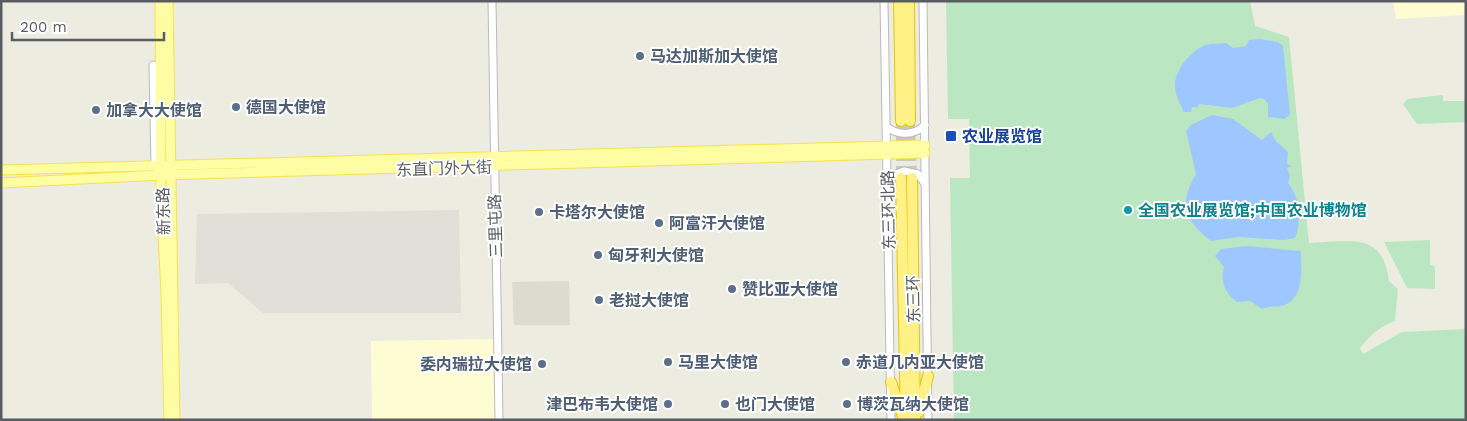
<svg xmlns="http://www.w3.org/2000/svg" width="1467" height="421" font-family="'Work Sans','Noto Sans SC',sans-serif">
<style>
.commercial{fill:#fffbd3}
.industrial{fill:#e0dfd8}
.education{fill:#dddbcf}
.green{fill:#bae7c1}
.water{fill:#9ec7ff}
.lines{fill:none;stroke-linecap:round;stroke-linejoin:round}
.highway-tunnel{stroke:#c8c8c0;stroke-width:10;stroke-dasharray:10 5;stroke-linecap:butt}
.minor-casing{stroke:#b8bac0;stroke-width:9}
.major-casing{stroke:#f9e14d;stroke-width:11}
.highway-casing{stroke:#edc400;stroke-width:12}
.minor{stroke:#fff;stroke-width:7}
.major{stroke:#fffda3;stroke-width:9}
.highway{stroke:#fff185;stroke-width:10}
.service-dot{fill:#5c6f8a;stroke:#fff;stroke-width:2}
.transit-dot{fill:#1a4fb4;stroke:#fff;stroke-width:2}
.culture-dot{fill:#0f9aa8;stroke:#fff;stroke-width:2}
.labels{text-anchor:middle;stroke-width:4;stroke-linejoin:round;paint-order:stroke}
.service-label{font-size:16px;font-weight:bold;fill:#4e5e75;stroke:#fff;text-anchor:start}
.transit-label{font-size:16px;font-weight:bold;fill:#164399;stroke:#fff;text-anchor:start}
.street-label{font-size:16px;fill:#595c62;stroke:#fff}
.culture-label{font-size:16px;font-weight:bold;fill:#0d838f;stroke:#fff;text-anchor:start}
</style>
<rect width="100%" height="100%" fill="#edece0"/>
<!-- commercial -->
<path class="commercial" d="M 1393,1 L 1466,1 L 1466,15 L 1396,19 Z
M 498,339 L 495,420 L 372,420 L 371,341 Z"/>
<!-- industrial -->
<path class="industrial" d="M 459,210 L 461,313 L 263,313 L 228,283 L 195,284 L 197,214 Z"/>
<!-- education -->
<path class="education" d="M 569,281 L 570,325 L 514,325 L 512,282 Z"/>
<!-- green -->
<path class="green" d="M 946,1 L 1250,1 L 1255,26 L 1289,37 L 1309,243 C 1348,242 1383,230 1389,281 L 1398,289 L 1395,321 C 1379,327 1370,335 1360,348 L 1363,354 L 1402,332 L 1466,329 L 1466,420 L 954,420 L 950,178 L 970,178 L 969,119 L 948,119 Z
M 1443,95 L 1443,101 L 1466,101 L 1466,122 L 1417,124 L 1403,104 L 1408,99 Z
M 1430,240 L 1430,265 L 1435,266 L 1435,289 L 1407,288 L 1384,242 Z"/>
<!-- water -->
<path class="water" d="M 1260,39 L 1278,42 L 1283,46 L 1290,114 L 1285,119 L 1268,117 L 1268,104 L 1264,99 L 1260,98 L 1232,108 L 1199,104 L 1198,107 L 1192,107 L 1191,112 L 1184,112 C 1180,103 1175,95 1175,85 C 1175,70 1191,50 1206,45 C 1212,43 1219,44 1226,43 L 1233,48 L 1246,46 L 1249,40 Z
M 1212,115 L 1233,119 L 1262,140 L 1271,132 L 1275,140 L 1288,152 L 1287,164 L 1292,166 L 1287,168 L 1290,176 L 1288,183 C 1300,197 1302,221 1295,238 L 1283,240 L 1239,237 L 1211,241 C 1185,221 1178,204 1196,174 L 1186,131 L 1191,125 Z
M 1246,246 L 1301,251 C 1301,268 1305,296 1285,305 C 1277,308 1269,305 1262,309 L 1250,301 L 1237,302 C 1225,293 1220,282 1224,267 L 1215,256 L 1221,249 Z"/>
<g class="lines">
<!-- highway-tunnel -->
<path class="highway-tunnel" d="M 901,121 L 901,178
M 910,121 L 912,178"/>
<!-- minor casing -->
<g class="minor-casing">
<path id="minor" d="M 492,1 L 499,420
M 884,1 L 891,420
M 923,1 L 928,420
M 153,65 L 155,166 L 157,169
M 886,126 C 897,136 914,136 925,125
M 888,183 L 890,176 L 904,171 L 918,174 L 925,184"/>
</g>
<!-- major casing -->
<g class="major-casing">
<path id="major" d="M 160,1 L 161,195 L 166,293 L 169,420
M 168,1 L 175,420
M 1,170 L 925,145
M 1,183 L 162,175 L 925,153"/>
</g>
<!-- highway casing -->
<g class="highway-casing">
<path id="highway" d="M 899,1 L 901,121
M 909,1 L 910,121
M 901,178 L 906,420
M 912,178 L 915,420
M 891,382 L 903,417
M 919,412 L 928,376"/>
</g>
<!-- minor -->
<use href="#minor" class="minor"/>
<!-- major -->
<use href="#major" class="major"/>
<!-- highway -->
<use href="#highway" class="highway"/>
</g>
<!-- markers -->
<g class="service-dot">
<circle cx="640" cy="56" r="5"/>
<circle cx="236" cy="107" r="5"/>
<circle cx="96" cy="110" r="5"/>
<circle cx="539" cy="212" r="5"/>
<circle cx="659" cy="223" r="5"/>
<circle cx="598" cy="255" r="5"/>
<circle cx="732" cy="289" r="5"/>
<circle cx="599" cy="300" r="5"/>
<circle cx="668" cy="362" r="5"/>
<circle cx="846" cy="362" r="5"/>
<circle cx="542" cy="364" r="5"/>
<circle cx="668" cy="404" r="5"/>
<circle cx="725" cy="404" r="5"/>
<circle cx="847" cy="404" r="5"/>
</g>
<rect class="transit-dot" x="945" y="130" width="12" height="12" rx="2.5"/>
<circle class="culture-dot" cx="1128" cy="210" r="5"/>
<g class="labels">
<!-- service labels -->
<g class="service-label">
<text x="650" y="62">马达加斯加大使馆</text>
<text x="246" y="113">德国大使馆</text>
<text x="106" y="116">加拿大大使馆</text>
<text x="549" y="218">卡塔尔大使馆</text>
<text x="669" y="229">阿富汗大使馆</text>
<text x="608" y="261">匈牙利大使馆</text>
<text x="742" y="295">赞比亚大使馆</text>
<text x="609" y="306">老挝大使馆</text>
<text x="678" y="368">马里大使馆</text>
<text x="856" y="368">赤道几内亚大使馆</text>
<text x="532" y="370" text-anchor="end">委内瑞拉大使馆</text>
<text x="658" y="410" text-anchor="end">津巴布韦大使馆</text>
<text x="735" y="410">也门大使馆</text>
<text x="857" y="410">博茨瓦纳大使馆</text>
</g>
<!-- transit labels -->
<g class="transit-label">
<text x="962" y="142">农业展览馆</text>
</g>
<!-- street labels -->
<g class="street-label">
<text transform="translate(444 168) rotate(-2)" y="6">东直门外大街</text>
<text transform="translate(888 210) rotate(-91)" y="6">东三环北路</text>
<text transform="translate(163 211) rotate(-91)" y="6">新东路</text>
<text transform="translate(495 226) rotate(-92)" y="6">三里屯路</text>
<text transform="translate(913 299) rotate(-91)" y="6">东三环</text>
</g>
<!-- culture labels -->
<g class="culture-label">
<text x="1138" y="216">全国农业展览馆;中国农业博物馆</text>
</g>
</g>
<!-- border -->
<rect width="1467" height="421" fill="none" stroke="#595c62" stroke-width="5"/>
<!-- scale -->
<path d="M12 32v8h152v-8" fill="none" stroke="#595c62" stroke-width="2.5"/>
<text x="20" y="32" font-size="15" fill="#595c62" stroke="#ffffff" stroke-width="4" paint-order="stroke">200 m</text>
</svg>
